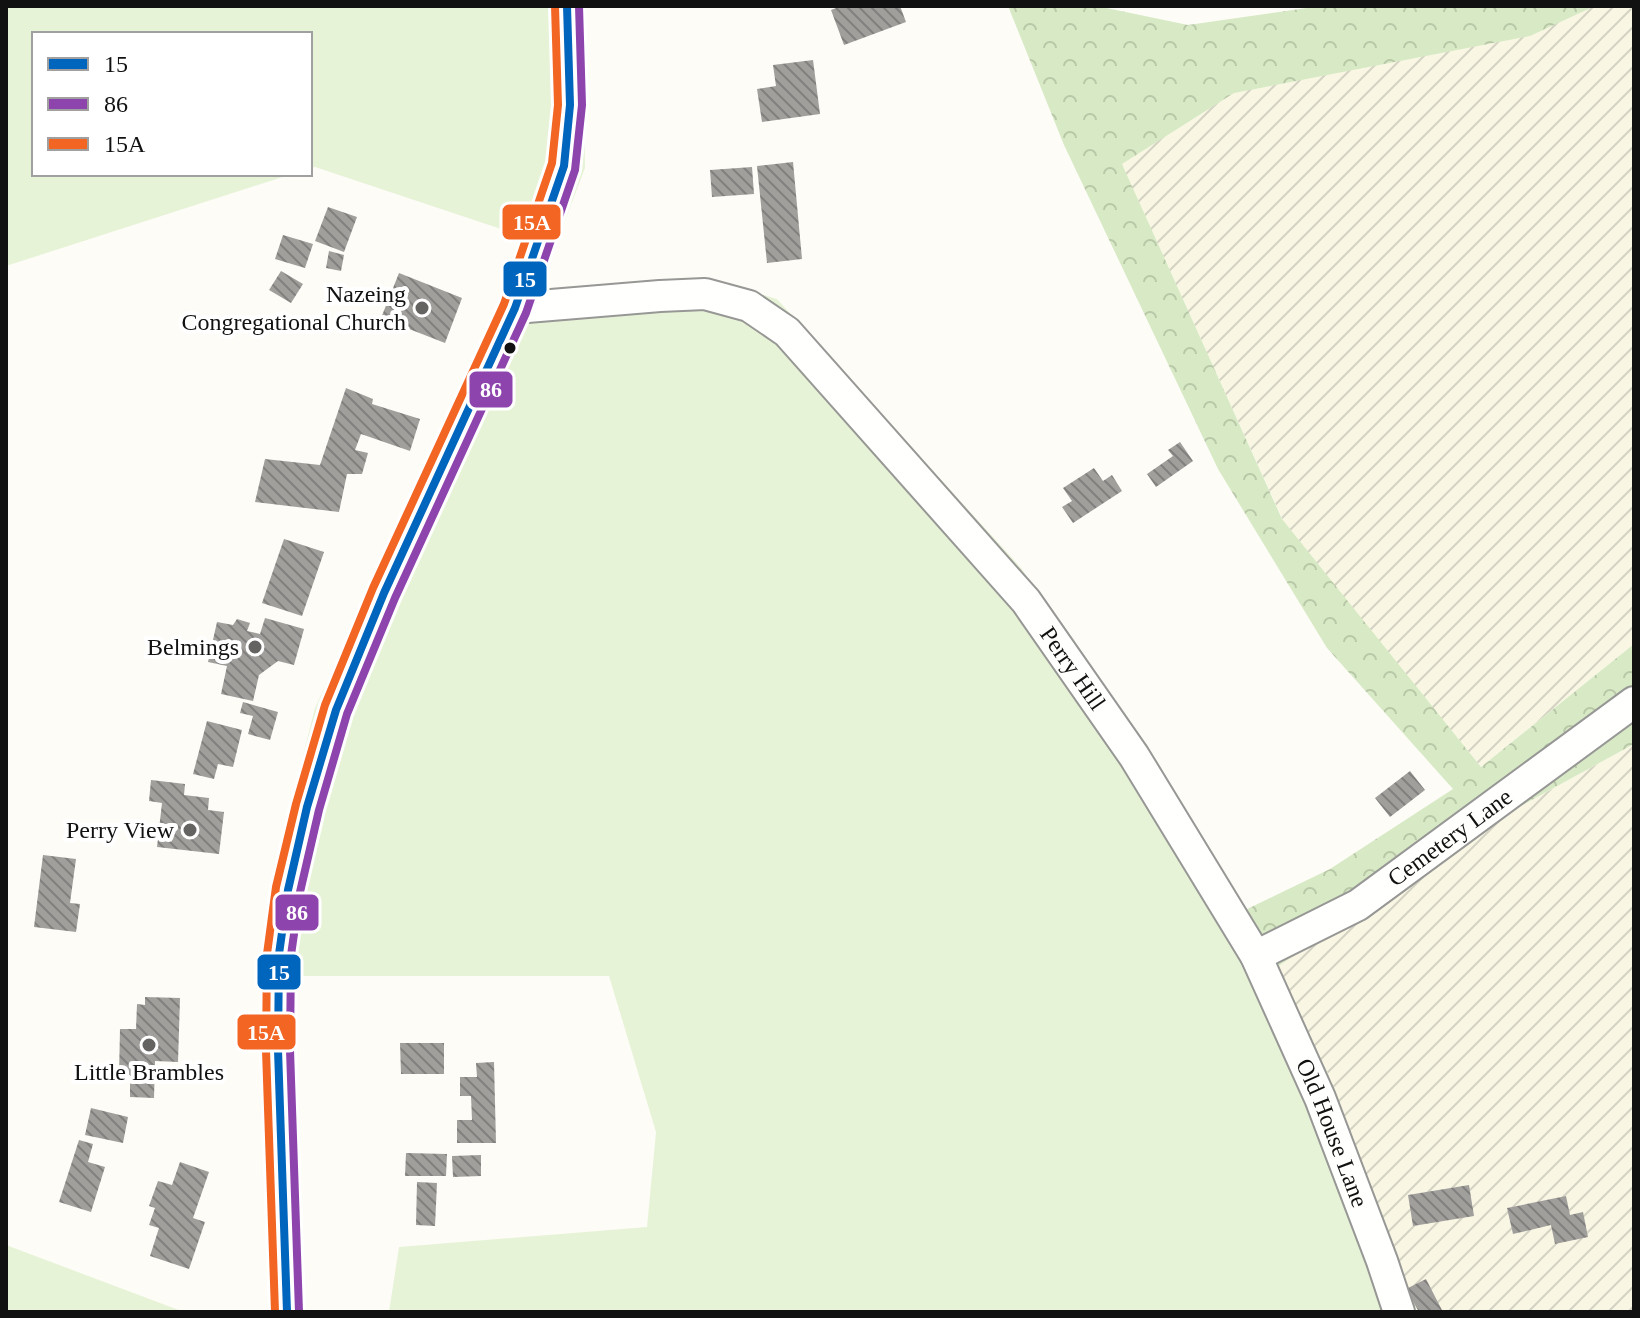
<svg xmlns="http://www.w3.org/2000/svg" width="1640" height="1318" font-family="'Times New Roman',serif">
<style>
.farmland{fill:url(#farmland-furrows)}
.grass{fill:#e7f3d7}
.forest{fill:url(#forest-crowns)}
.building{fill:url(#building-back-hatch)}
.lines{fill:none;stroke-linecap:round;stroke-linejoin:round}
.minor-casing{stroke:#979795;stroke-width:34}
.minor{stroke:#fffffe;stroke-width:30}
.bus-1-casing{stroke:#fff;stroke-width:14}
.bus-2-casing{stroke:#fff;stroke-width:14}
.bus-3-casing{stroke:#fff;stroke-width:14}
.bus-1{stroke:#0065bd;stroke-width:8}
.bus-2{stroke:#8e44ad;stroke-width:8}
.bus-3{stroke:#f26522;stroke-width:8}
.poi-dot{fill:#646362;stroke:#fff;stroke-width:3}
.bus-dot{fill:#111;stroke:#fff;stroke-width:3}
.labels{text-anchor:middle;stroke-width:8;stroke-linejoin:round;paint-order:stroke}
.poi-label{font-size:24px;fill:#111;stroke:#fff;text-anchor:end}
.street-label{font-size:24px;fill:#111;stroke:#fff}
.line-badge{stroke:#fff;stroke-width:3}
.badge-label{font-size:22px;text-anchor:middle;font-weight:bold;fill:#fff}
</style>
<defs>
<pattern id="farmland-furrows" width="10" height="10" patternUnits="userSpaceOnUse" patternTransform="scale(2)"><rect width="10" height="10" fill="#f9f7e4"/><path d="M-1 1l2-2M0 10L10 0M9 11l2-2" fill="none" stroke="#d4d3c3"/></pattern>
<pattern id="forest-crowns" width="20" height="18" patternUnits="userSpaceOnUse" patternTransform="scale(2)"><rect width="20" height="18" fill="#d8eac5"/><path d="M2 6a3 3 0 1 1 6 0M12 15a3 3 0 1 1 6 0" fill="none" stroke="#b8c8a8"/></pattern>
<pattern id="building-back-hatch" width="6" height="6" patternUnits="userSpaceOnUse" patternTransform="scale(2)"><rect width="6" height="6" fill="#a19f9c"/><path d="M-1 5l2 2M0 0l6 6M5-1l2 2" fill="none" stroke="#82807e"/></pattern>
</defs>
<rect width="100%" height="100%" fill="#fdfcf7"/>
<!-- farmland -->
<path class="farmland" d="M 1532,6 L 1634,6 L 1634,644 L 1481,767 L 1286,527 L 1102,121 Z
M 1634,744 L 1634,1312 L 1407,1312 L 1274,969 L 1508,813 Z"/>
<!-- grass -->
<path class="grass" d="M 6,6 L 584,6 L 585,168 L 555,247 L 315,167 L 310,168 L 310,34 L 34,34 L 34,174 L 292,174 L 6,266 Z
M 712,280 L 777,299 L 1022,569 L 1230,885 L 1328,1073 L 1407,1312 L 389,1312 L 399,1247 L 647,1227 L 656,1132 L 609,976 L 266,976 L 269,889 L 315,708 L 502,298 Z
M 6,1245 L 184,1312 L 6,1312 Z"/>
<!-- forest -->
<path class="forest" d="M 1008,6 L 1097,6 L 1188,25 L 1321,6 L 1595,6 L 1530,36 L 1234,93 L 1122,164 L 1282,519 L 1481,767 L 1634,644 L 1634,744 L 1508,813 L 1274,969 L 1243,911 L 1330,869 L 1453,789 L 1327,648 L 1218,469 L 1064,145 Z"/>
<!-- building -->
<path class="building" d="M 841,6 L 900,6 L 906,22 L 844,45 L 831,10 Z
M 813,60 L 820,114 L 762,122 L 757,89 L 776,86 L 773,65 Z
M 793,162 L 802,259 L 767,263 L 757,166 Z
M 752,167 L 754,194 L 712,197 L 710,170 Z
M 328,207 L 357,217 L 344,252 L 315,241 Z
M 283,235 L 313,244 L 305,268 L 275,259 Z
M 329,251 L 344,255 L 341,271 L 326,268 Z
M 281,271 L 303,284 L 291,303 L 269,290 Z
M 399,273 L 462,298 L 445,343 L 381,318 Z
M 346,388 L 373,399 L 372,404 L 420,419 L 410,451 L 361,434 L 355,450 L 368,453 L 362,474 L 347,474 L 339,512 L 255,502 L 265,459 L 320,465 Z
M 1180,442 L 1193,461 L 1156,487 L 1147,474 L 1173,456 L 1168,450 Z
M 1094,468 L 1103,481 L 1112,475 L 1122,491 L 1073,523 L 1062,507 L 1072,501 L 1063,488 Z
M 284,539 L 324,552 L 302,616 L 262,603 Z
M 265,618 L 304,629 L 294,665 L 278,661 L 259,675 L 253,701 L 221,694 L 227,666 L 208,662 L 217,622 L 233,625 L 237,619 L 250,623 L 247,631 L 260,634 Z
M 243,702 L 278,712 L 270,740 L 248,734 L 253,716 L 240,713 Z
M 207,721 L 242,730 L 233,767 L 218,764 L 214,779 L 193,774 Z
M 1410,771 L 1425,790 L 1390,817 L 1375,798 Z
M 151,780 L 185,784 L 184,795 L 209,798 L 208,810 L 224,812 L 219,854 L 157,847 L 162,803 L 149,801 Z
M 43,855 L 76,859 L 70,903 L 80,904 L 76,932 L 34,927 Z
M 145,997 L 180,998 L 178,1062 L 155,1061 L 154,1098 L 130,1097 L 130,1075 L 119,1075 L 120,1029 L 136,1029 L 137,1004 L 145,1005 Z
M 400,1043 L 444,1043 L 444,1074 L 401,1074 Z
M 494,1062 L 496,1143 L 457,1143 L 457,1120 L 472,1120 L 471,1096 L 460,1096 L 460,1077 L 477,1077 L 476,1063 Z
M 91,1108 L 128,1117 L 123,1143 L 85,1135 Z
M 79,1140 L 93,1144 L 88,1162 L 105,1167 L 91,1212 L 59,1202 Z
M 406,1153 L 447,1154 L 446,1176 L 405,1176 Z
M 481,1155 L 481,1176 L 453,1177 L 452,1156 Z
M 180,1162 L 209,1172 L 193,1218 L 205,1222 L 189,1269 L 150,1256 L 159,1228 L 149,1225 L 155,1208 L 149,1206 L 158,1181 L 172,1185 Z
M 417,1182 L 437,1183 L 435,1226 L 416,1225 Z
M 1469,1185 L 1474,1216 L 1413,1226 L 1408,1195 Z
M 1566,1196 L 1570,1215 L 1583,1212 L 1588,1237 L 1555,1244 L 1551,1225 L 1513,1234 L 1507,1208 Z
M 1426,1279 L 1443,1312 L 1419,1312 L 1406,1289 Z"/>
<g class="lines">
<!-- minor casing -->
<g class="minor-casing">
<g id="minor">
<path id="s1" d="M 515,308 L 660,296 L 705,294 L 749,306 L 787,332 L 1026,601 L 1134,756 L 1256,956 L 1320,1098 L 1382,1261 L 1399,1312"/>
<path id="s2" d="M 1256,956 L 1358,905 L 1634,702"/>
<path d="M 287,1312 L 278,1050 L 279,954 L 288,890 L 307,807 L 336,710 L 384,593 L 515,308 L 564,166 L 570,105 L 567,6"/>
</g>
</g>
<!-- minor -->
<use href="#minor" class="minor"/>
<!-- bus-1 casing -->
<g class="bus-1-casing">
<path id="bus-1" d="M 287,1312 L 278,1050 L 279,954 L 288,890 L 307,807 L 336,710 L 384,593 L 515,308 L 564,166 L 570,105 L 567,6"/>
</g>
<!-- bus-2 casing -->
<g class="bus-2-casing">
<path id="bus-2" d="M 299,1312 L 290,1050 L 291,955 L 300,892 L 319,810 L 347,714 L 395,598 L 526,313 L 575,170 L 582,105 L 579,6"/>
</g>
<!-- bus-3 casing -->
<g class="bus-3-casing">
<path id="bus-3" d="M 275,1312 L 266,1050 L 267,954 L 276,887 L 296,804 L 325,705 L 373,588 L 504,304 L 552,163 L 558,105 L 555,6"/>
</g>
<!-- bus-1 -->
<use href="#bus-1" class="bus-1"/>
<!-- bus-2 -->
<use href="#bus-2" class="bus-2"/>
<!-- bus-3 -->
<use href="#bus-3" class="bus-3"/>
</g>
<!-- markers -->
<g class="poi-dot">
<circle cx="422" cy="308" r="8"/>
<circle cx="255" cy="647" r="8"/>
<circle cx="190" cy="830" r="8"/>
<circle cx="149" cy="1045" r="8"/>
</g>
<circle class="bus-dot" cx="510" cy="348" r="7"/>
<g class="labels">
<!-- poi labels -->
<g class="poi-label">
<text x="406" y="302">Nazeing<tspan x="406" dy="28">Congregational Church</tspan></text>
<text x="239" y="655">Belmings</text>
<text x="174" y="838">Perry View</text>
<text x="149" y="1080" text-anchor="middle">Little Brambles</text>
</g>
<!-- street labels -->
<g class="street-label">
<text dy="8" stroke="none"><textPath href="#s1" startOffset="724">Perry Hill</textPath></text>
<text dy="8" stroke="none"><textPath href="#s2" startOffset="228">Cemetery Lane</textPath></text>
<text dy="8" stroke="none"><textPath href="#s1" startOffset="1258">Old House Lane</textPath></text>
</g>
</g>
<g class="line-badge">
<rect x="501" y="203" width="61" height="38" rx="8" fill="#f26522"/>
<rect x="502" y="260" width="46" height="38" rx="8" fill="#0065bd"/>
<rect x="468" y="370" width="46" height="39" rx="8" fill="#8e44ad"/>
<rect x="274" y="893" width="46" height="39" rx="8" fill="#8e44ad"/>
<rect x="256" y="953" width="46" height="38" rx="8" fill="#0065bd"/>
<rect x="236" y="1013" width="61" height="38" rx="8" fill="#f26522"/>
</g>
<g class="badge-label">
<text x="532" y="230">15A</text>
<text x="525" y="287">15</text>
<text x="491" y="397">86</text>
<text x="297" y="920">86</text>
<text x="279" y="980">15</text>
<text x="266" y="1040">15A</text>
</g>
<!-- border -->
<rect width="1640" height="1318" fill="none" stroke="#111111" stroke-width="16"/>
<!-- legend -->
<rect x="32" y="32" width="280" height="144" fill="#ffffff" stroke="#a0a0a0" stroke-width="2"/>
<rect x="48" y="58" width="40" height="12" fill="#0065bd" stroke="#a0a0a0" stroke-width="2"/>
<text x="104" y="72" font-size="24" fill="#111111">15</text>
<rect x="48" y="98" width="40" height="12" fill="#8e44ad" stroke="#a0a0a0" stroke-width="2"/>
<text x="104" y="112" font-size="24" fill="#111111">86</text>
<rect x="48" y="138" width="40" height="12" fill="#f26522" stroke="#a0a0a0" stroke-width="2"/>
<text x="104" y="152" font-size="24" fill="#111111">15A</text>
</svg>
